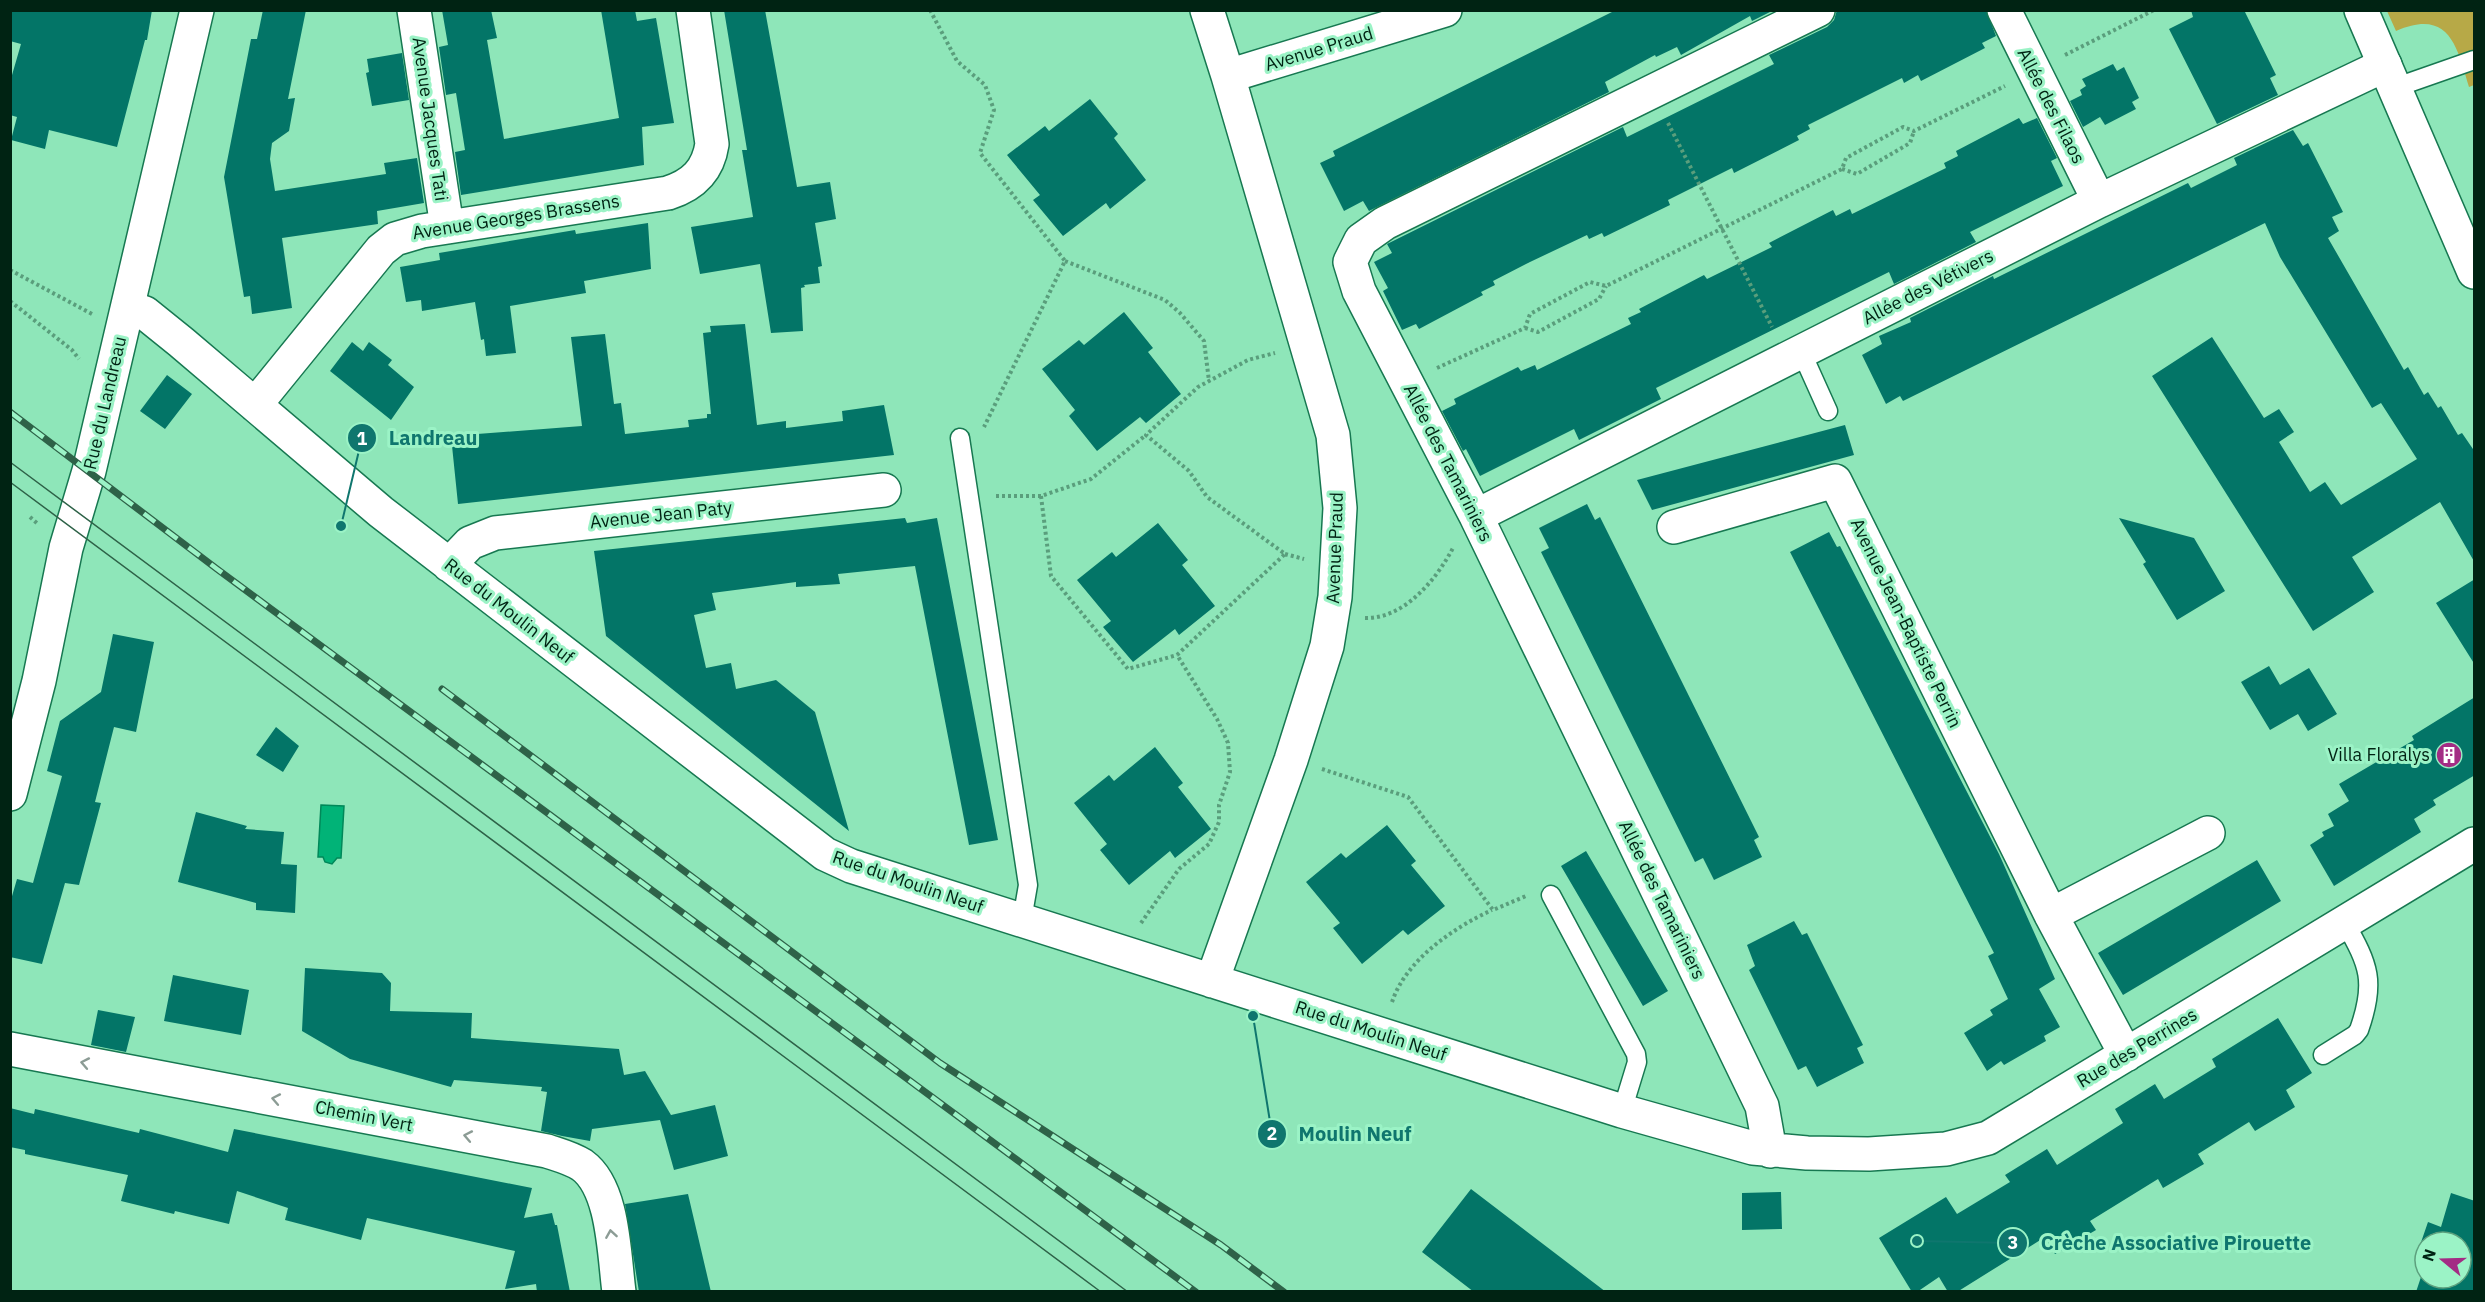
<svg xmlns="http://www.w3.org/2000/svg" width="2485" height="1302" font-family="'IBM Plex Sans',sans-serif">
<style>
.green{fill:#b7a947}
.water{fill:#01b377;stroke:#018859;stroke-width:1.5}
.building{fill:#037567}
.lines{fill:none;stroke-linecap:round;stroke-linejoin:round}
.service-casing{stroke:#177851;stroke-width:21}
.minor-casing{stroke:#177851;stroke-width:36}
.tertiary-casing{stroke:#177851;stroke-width:36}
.path{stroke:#5a9e7c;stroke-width:4;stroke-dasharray:3 3;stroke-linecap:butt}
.service{stroke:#fff;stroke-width:18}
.minor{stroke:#fff;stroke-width:33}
.tertiary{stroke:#fff;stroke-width:33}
.tram{stroke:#2e6248;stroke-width:1.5}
.rail-casing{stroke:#2e6248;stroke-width:7}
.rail{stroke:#9bf3c6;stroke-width:4.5;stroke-dasharray:14;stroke-linecap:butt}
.oneway{stroke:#8c9c95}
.labels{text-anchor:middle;stroke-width:6;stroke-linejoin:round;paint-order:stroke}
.street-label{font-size:18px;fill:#002313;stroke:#9bf3c6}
.poi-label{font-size:18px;fill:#002313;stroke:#9bf3c6;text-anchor:end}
.leader{fill:none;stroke:#0f766e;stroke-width:2}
.callout-dot{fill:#0f766e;stroke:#9bf3c6;stroke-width:2}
.mark-label{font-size:18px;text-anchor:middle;font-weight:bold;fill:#fff}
.callout-label{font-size:20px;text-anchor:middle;font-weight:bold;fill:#0f766e;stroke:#9bf3c6;stroke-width:6;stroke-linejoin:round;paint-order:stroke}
</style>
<rect width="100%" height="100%" fill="#8ee6b9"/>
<!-- green -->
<path class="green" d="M 2387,11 L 2474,11 L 2474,85 L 2469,87 C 2457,46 2449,8 2396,31 Z"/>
<!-- water -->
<path class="water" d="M 321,805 L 344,806 L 341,858 L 337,858 L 332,864 L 325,862 L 323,857 L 318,857 Z"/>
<!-- building -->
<path class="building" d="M 10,10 L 152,10 L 147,40 L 145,40 L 117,147 L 49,130 L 45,149 L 11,140 L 17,117 L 10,115 L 10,82 L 21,44 L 10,41 Z
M 263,10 L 306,10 L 288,99 L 295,98 L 289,131 L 272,143 L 270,159 L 275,191 L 386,174 L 384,163 L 417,158 L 424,203 L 377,211 L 378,224 L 282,238 L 292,308 L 252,314 L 250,296 L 244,297 L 224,177 L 251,39 L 257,39 Z
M 442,10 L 491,10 L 497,38 L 487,40 L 504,139 L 619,118 L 601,10 L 635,10 L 637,21 L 656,18 L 674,123 L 642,127 L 644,165 L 461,195 L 455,152 L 465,150 L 456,93 L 446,95 L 439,47 L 448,45 Z
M 724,10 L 765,10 L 797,187 L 830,182 L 836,219 L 815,223 L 822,266 L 818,267 L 820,283 L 804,285 L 805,287 L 801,288 L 803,331 L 771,333 L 760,264 L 700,274 L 691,227 L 753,217 L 742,150 L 747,150 Z
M 1616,10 L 1774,10 L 1752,21 L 1750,16 L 1681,55 L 1677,47 L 1656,57 L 1655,55 L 1605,82 L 1609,92 L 1369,211 L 1363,201 L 1344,211 L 1320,163 L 1335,156 L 1333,151 Z
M 1837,10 L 1986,10 L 1996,36 L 1982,43 L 1985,48 L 1921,81 L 1918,75 L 1904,83 L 1902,78 L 1808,125 L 1810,129 L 1797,136 L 1799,140 L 1734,173 L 1732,168 L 1668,200 L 1670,205 L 1604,237 L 1602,233 L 1589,239 L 1587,235 L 1530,262 L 1493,281 L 1495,285 L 1481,292 L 1483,295 L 1419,329 L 1416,324 L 1402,330 L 1383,291 L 1388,288 L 1374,262 L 1392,253 L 1387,244 L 1623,127 L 1627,137 L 1774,64 L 1769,55 L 1827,27 L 1834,20 Z
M 2191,10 L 2244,10 L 2276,75 L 2270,78 L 2278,95 L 2217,124 L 2169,29 L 2193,17 Z
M 402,53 L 409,100 L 372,106 L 366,73 L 369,72 L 367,59 Z
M 2113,64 L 2117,71 L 2124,67 L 2139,98 L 2132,102 L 2136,109 L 2105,125 L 2100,117 L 2083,127 L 2070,101 L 2082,95 L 2080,90 L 2086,86 L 2082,79 Z
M 1090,99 L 1118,134 L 1114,138 L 1146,180 L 1110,209 L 1106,203 L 1063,236 L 1033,200 L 1040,195 L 1007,155 L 1045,126 L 1049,131 Z
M 2019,118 L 2023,124 L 2037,118 L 2057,158 L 2051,161 L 2063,186 L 1970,232 L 1976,242 L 1894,284 L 1889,272 L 1656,388 L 1661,399 L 1579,440 L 1574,429 L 1480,476 L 1466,449 L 1463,451 L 1442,411 L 1456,404 L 1454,399 L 1518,367 L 1521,371 L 1535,365 L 1537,370 L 1631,324 L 1628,318 L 1641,312 L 1639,309 L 1704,275 L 1707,279 L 1772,247 L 1769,243 L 1833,210 L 1836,216 L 1850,209 L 1852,214 L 1946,168 L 1944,163 L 1958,156 L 1956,151 Z
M 2293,130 L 2303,146 L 2308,143 L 2343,212 L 2332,217 L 2339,231 L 2328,238 L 2404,370 L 2408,367 L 2424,395 L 2428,392 L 2438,408 L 2441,406 L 2458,435 L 2462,433 L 2475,452 L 2475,563 L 2440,502 L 2352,557 L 2374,592 L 2313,631 L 2152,376 L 2212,337 L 2264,418 L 2279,409 L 2294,432 L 2279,442 L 2310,492 L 2325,482 L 2341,505 L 2417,459 L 2381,403 L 2372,408 L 2280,257 L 2265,223 L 1903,401 L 1900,396 L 1886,404 L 1862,355 L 1882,344 L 1879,336 L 1911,322 L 1910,318 L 1993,276 L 1994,279 L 2188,183 L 2191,188 L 2237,165 L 2234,158 Z
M 648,223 L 651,269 L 584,281 L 586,293 L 510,306 L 516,353 L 486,356 L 484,339 L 481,340 L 475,302 L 422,311 L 421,300 L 406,302 L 400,267 L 440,260 L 439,253 L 575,230 L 576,234 Z
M 1124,312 L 1153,348 L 1148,352 L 1181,394 L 1146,423 L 1140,417 L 1097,451 L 1069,416 L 1075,410 L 1042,369 L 1079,340 L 1084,345 Z
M 745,324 L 757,425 L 786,421 L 786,428 L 843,421 L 842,411 L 884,405 L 894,455 L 458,504 L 451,436 L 582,426 L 571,337 L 605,334 L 614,404 L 621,403 L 625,434 L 689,427 L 688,420 L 707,418 L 707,414 L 711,414 L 703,333 L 711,332 L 710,326 Z
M 352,342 L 363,351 L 369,342 L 392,360 L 388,365 L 414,387 L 391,420 L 330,371 Z
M 167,375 L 192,394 L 165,429 L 140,411 Z
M 1845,425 L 1854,455 L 1652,510 L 1637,480 Z
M 1587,504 L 1595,520 L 1600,517 L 1759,837 L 1754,840 L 1762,857 L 1714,880 L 1703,858 L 1695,862 L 1541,552 L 1549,548 L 1539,528 Z
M 905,518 L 907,523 L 937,518 L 998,840 L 969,845 L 915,566 L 838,574 L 840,584 L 796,587 L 796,582 L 712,593 L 716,610 L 694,615 L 706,668 L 731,663 L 736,689 L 776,680 L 815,712 L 849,831 L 606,636 L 594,551 Z
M 2119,518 L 2194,538 L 2225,591 L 2177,620 L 2143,564 L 2146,562 Z
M 1158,523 L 1188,560 L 1182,565 L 1215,606 L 1179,635 L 1175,629 L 1133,662 L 1103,627 L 1111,621 L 1077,580 L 1112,552 L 1116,557 Z
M 1829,532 L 1837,547 L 1840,546 L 1999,854 L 2055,979 L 2039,989 L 2060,1027 L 2044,1036 L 2046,1041 L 2004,1065 L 2001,1061 L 1987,1071 L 1964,1033 L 1993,1015 L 1990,1010 L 2008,999 L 1988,956 L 1994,953 L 1790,552 Z
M 2475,579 L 2475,665 L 2436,603 Z
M 113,634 L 154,642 L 136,732 L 114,727 L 95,802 L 101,803 L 79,885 L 65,883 L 42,964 L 10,957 L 10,903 L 17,879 L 33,883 L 62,776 L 47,771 L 60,721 L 101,692 Z
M 2269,666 L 2280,685 L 2309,668 L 2337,714 L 2308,731 L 2298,714 L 2270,730 L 2241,682 Z
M 2475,697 L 2475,775 L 2433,800 L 2436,805 L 2414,819 L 2421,832 L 2334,886 L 2310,845 L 2324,836 L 2322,832 L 2334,826 L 2328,814 L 2349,801 L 2339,784 L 2414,740 L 2412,736 Z
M 276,727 L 299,746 L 283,772 L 256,755 Z
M 1155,747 L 1183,783 L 1178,787 L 1211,829 L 1175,858 L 1170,851 L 1129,885 L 1100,850 L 1107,844 L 1074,803 L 1109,775 L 1114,781 Z
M 196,812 L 247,826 L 245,829 L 284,832 L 281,864 L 297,865 L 295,913 L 256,910 L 256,903 L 178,882 Z
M 1387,825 L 1416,861 L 1411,865 L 1445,906 L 1408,935 L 1403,930 L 1362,964 L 1333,928 L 1340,923 L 1306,882 L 1341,853 L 1346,858 Z
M 1586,851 L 1668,991 L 1643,1006 L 1561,866 Z
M 2257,860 L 2281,901 L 2123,995 L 2098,953 Z
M 1794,921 L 1802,935 L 1807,933 L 1863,1045 L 1857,1048 L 1864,1063 L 1817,1087 L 1806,1066 L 1798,1070 L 1749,970 L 1755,966 L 1747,945 Z
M 305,968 L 382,973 L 391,983 L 390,1011 L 472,1013 L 471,1038 L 619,1049 L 624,1075 L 645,1071 L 671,1115 L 715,1105 L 728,1156 L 674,1170 L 660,1120 L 592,1129 L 590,1141 L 562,1136 L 541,1131 L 547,1092 L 541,1091 L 542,1087 L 454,1080 L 451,1087 L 350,1059 L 302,1031 Z
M 173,975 L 249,990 L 241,1035 L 164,1021 Z
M 98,1010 L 135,1017 L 126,1052 L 91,1045 Z
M 2278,1018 L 2312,1073 L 2286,1090 L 2295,1107 L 2255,1131 L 2249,1122 L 2198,1154 L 2204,1164 L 2163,1188 L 2158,1179 L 2090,1221 L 2096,1230 L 2055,1254 L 2045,1237 L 1957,1292 L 1948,1292 L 1939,1277 L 1917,1292 L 1912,1292 L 1879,1238 L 1946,1197 L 1957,1214 L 2010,1182 L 2005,1175 L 2047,1149 L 2057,1165 L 2123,1123 L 2115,1109 L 2155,1084 L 2164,1099 L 2216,1067 L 2212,1059 Z
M 10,1108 L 34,1114 L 35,1109 L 139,1133 L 140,1129 L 228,1152 L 234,1129 L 532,1188 L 524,1218 L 552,1213 L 555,1225 L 557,1225 L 570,1292 L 537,1292 L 536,1284 L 505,1289 L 515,1251 L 367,1218 L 361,1240 L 285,1220 L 288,1208 L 237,1191 L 229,1224 L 175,1211 L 174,1214 L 121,1201 L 128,1175 L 25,1154 L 25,1150 L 10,1147 Z
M 1471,1189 L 1606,1292 L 1474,1292 L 1422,1252 Z
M 1781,1192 L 1782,1229 L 1742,1230 L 1742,1193 Z
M 2451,1193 L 2475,1201 L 2475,1292 L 2416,1292 L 2425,1265 L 2425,1278 L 2461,1278 L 2461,1242 L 2425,1242 L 2425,1253 L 2418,1251 L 2428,1222 L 2441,1227 Z
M 688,1194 L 711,1292 L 639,1292 L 625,1204 Z"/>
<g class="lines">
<!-- service casing -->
<g class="service-casing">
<path id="service" d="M 2394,88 L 2474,60
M 1801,351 L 1828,411
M 960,438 L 1028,885 L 1022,920
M 1551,895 L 1636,1054 L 1637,1062 L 1622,1111
M 2323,1055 L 2355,1035 L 2359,1030 C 2376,982 2369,965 2345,923"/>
</g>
<!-- minor casing -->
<g class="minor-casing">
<path id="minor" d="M 414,10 L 447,227
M 1207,10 L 1228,76 L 1333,435 L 1340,508 L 1335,597 L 1327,646 L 1291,760 L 1212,981
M 2004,10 L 2099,201
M 1228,76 L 1445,10
M 128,307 L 145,313 L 181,342 L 381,512 L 825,854 L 851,866 L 1622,1111 L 1753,1148 L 1807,1153 L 1869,1154 L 1946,1149 L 1988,1138 L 2474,844
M 255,405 L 381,250 L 395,239 L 422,231 L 668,193 C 693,185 708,171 712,144 L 693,10
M 1476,516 L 2099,201 L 2385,65
M 1674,527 L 1835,481 L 2051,915 L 2126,1055
M 449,565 L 470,543 L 495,533 L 884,490
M 10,794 L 39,681 L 66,548 L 89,471 L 197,10
M 2051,915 L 2208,833
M 10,1049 L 547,1151 C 559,1155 571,1158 582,1165 C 614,1188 614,1255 619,1292
M 1770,1151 L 1762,1106 L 1476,516 L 1359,291 L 1350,262 L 1361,240 L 1385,223 L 1818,10"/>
</g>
<!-- tertiary casing -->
<g class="tertiary-casing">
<path id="tertiary" d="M 2361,10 L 2474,272"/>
</g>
<!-- path -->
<path class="path" d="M 930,10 L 957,61 L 985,85 L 994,110 L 980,153 L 1065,261 L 984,427
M 2065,55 L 2154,10
M 1668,123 L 1772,327
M 1842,169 L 1857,174 L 1910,143 L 1914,131
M 1065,261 L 1165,300 L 1180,313 L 1204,341 L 1209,381
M 10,270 L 92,314
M 10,301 L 72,350 L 79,359
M 1525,328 L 1538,332 L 1599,299 L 1606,286
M 1437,368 L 1525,328 L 1530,314 L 1590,282 L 1606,286 L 1842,169 L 1846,158 L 1903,127 L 1914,131 L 2005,86
M 996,496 L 1041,496 L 1091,479 L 1146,435
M 1041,496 L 1051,576 L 1128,669 L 1177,655
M 30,517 L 38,524
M 1285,554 L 1304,559
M 1365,618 C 1404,619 1436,580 1453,548
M 1322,769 L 1408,797 L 1493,910 L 1526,896
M 1141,923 L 1179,869 L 1209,844 L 1219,822 L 1219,805 L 1230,772 L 1228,743 L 1217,719 L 1177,655 L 1285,554 L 1207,497 L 1189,471 L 1146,435 L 1198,387 L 1248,360 L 1275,353
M 1392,1002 C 1406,960 1453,928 1492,910"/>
<!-- service -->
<use href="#service" class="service"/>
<!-- minor -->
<use href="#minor" class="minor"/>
<!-- tertiary -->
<use href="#tertiary" class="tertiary"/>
<!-- tram -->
<path class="tram" d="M 10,462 L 1128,1292
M 10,482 L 1101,1292"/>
<!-- rail casing -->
<g class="rail-casing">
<path id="rail" d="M 10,412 L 217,569 L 1196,1292
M 442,689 L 940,1063 L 1221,1245 L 1284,1292"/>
</g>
<!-- rail -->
<use href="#rail" class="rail"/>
</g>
<!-- one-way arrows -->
<defs><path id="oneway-chevron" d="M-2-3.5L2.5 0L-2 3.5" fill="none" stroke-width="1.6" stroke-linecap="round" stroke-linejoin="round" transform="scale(1.5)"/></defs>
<g class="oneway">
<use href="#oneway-chevron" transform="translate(85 1063) rotate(-169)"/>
<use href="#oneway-chevron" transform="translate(276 1099) rotate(-169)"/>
<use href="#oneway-chevron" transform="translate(468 1136) rotate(-169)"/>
<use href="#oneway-chevron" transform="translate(611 1234) rotate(-99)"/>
</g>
<!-- icons -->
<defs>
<g id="building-disc" transform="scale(1.35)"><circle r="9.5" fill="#a32c84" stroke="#9bf3c6"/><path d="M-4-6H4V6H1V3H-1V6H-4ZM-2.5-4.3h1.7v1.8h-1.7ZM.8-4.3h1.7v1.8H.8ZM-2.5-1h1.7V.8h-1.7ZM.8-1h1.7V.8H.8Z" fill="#fff"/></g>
</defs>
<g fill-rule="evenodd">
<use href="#building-disc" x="2449" y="755"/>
</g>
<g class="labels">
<!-- street labels -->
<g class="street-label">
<text transform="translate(1319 49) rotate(-17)" y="6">Avenue Praud</text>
<text transform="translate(2051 106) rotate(63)" y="6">Allée des Filaos</text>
<text transform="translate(430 119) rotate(82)" y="6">Avenue Jacques Tati</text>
<text transform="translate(516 217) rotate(-9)" y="6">Avenue Georges Brassens</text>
<text transform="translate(1928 287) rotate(-27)" y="6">Allée des Vétivers</text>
<text transform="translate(105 403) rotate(-77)" y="6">Rue du Landreau</text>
<text transform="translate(1448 463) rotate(63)" y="6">Allée des Tamariniers</text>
<text transform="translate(661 515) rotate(-6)" y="6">Avenue Jean Paty</text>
<text transform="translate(1335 548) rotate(-88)" y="6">Avenue Praud</text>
<text transform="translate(509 611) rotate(38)" y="6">Rue du Moulin Neuf</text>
<text transform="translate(1906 623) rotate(64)" y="6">Avenue Jean-Baptiste Perrin</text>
<text transform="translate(908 882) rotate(19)" y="6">Rue du Moulin Neuf</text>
<text transform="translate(1662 900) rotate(64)" y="6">Allée des Tamariniers</text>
<text transform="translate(1371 1031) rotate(18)" y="6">Rue du Moulin Neuf</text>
<text transform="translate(2137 1048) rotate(-31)" y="6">Rue des Perrines</text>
<text transform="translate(364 1116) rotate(11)" y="6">Chemin Vert</text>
</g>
<!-- poi labels -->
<g class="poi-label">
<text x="2430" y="761">Villa Floralys</text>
</g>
</g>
<!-- callouts -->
<path class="leader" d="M341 526L362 438M1253 1016L1272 1134M1917 1241L2013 1243"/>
<g class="callout-dot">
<circle cx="341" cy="526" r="6"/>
<circle cx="1253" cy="1016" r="6"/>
<circle cx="1917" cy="1241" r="6"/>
<circle cx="362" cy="438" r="15"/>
<circle cx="1272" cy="1134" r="15"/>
<circle cx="2013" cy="1243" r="15"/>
</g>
<g class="mark-label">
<text x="362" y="445">1</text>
<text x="1272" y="1140">2</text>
<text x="2013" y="1249">3</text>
</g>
<g class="callout-label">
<text x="433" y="445">Landreau</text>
<text x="1355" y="1141">Moulin Neuf</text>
<text x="2176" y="1250">Crèche Associative Pirouette</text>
</g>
<!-- border -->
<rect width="2485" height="1302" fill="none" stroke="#002313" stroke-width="24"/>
<!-- north arrow -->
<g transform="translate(2443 1260) rotate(289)"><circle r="28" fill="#9bf3c6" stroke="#5da07e" stroke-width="1.5"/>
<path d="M0-4.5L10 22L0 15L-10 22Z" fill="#a32c84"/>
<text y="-9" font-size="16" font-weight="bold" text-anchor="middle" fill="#002313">N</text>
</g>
</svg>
